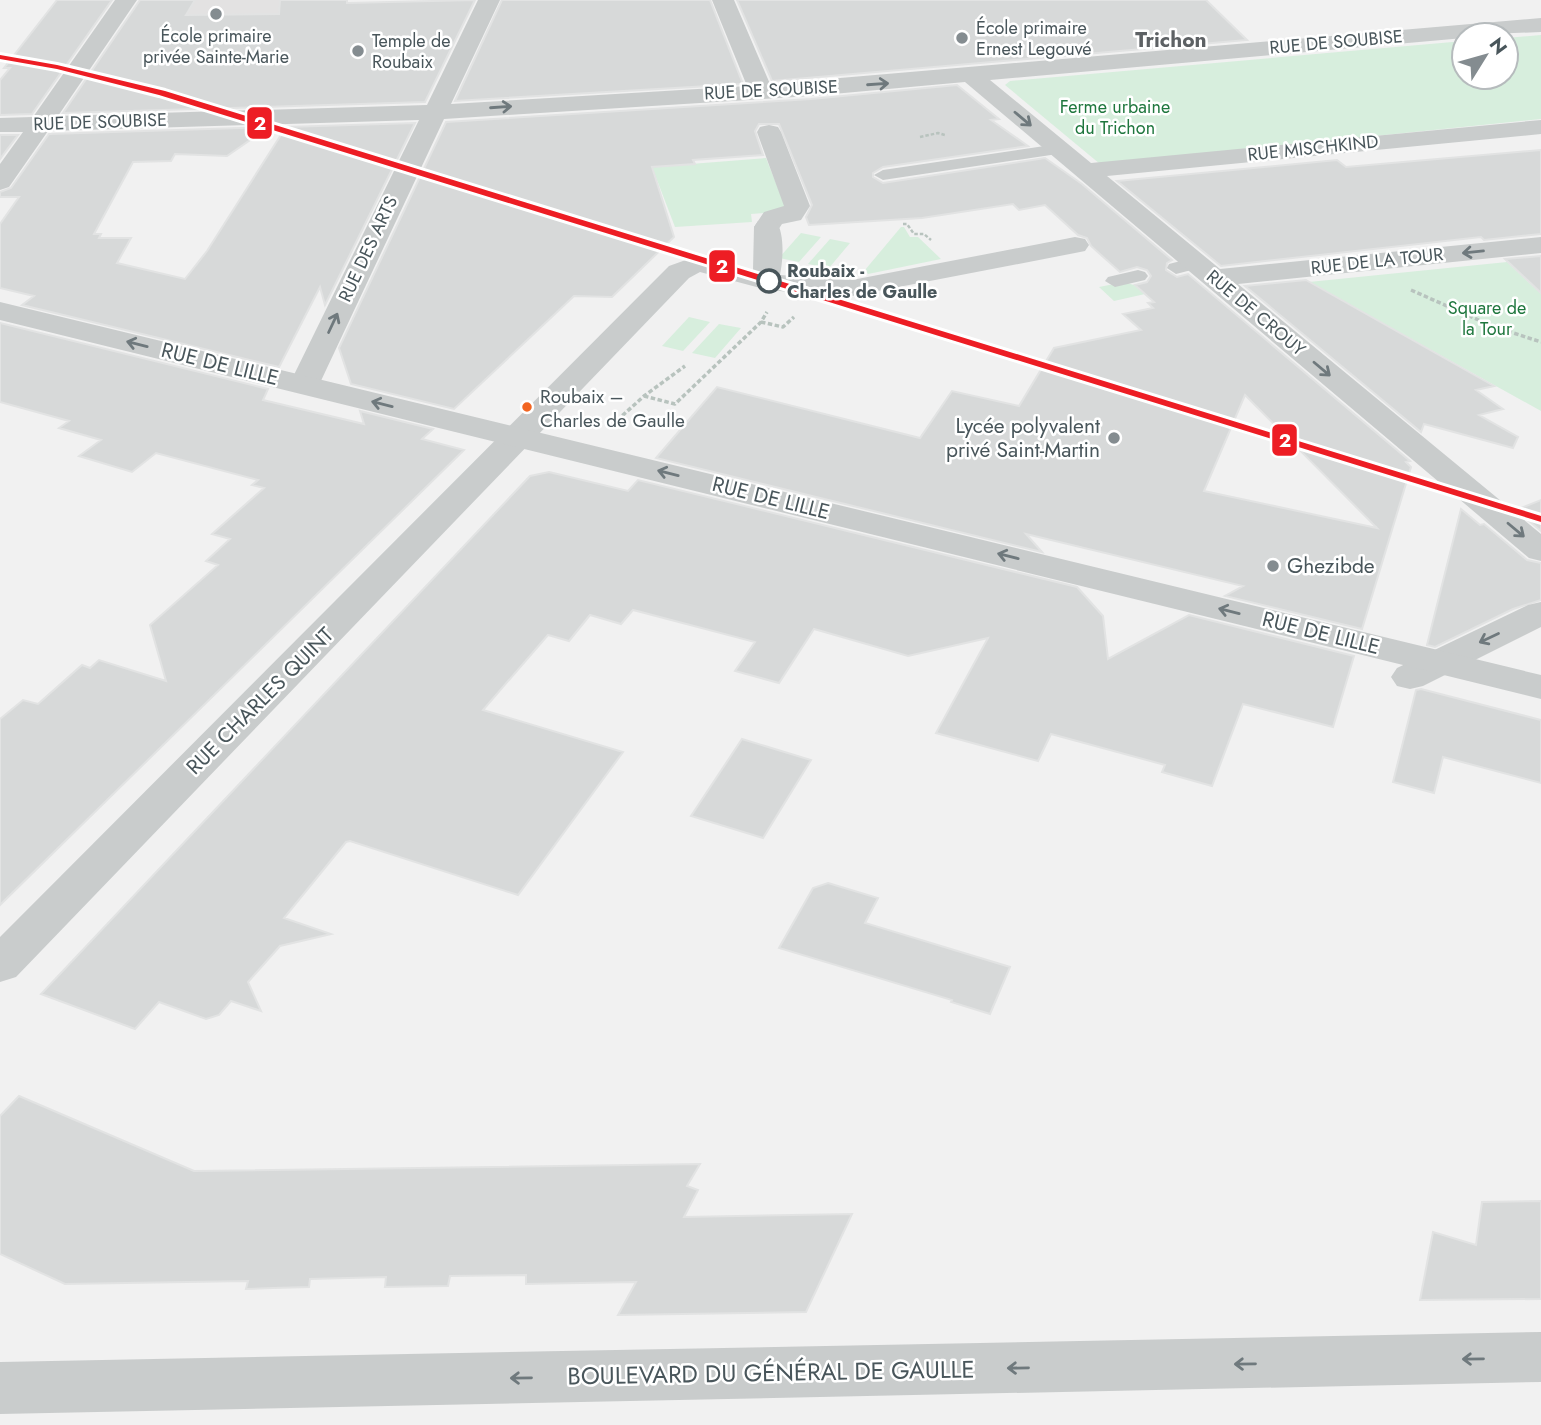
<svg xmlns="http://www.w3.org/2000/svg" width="1541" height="1425" font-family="Jost,sans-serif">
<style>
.education{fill:#e3e2e2}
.green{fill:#d7eedd}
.building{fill:#d7d9d9;stroke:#e2e3e3;stroke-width:2;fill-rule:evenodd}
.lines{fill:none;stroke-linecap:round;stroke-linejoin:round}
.path-far1{stroke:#b8c3be;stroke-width:2.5;stroke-dasharray:3.5 2;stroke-linecap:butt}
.path{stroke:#b8c3be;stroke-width:3.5;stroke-dasharray:4.5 2.5;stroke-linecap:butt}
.service{fill:#c9cccc;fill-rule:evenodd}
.pedestrian{fill:#c9cccc;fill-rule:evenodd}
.minor{fill:#c9cccc;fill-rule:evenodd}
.tertiary{fill:#c9cccc;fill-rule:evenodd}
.metro-1-casing{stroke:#fff;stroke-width:6}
.metro-1{fill:#ed1d24;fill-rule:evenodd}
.oneway{stroke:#6f797d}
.poi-dot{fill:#848c90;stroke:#fff;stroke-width:2.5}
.stop-dot{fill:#fff;stroke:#49565b;stroke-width:3.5}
.bus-dot{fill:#f26522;stroke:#fff;stroke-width:2.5}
.labels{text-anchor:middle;stroke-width:5;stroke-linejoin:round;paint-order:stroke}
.far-poi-label{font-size:18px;fill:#49565b;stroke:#fff;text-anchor:start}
.far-street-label{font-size:18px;fill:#49565b;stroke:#fff}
.far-park-label{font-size:18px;fill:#1f773e;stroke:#fff}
.far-stop-label{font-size:18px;font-weight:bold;fill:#49565b;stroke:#fff;text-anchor:start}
.bus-label{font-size:19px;fill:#49565b;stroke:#fff;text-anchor:start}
.far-quarter-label{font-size:21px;font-weight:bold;fill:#5d6164;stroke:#fff}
.street-label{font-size:21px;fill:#49565b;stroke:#fff}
.poi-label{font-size:21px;fill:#49565b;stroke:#fff;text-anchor:end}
.near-street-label{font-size:24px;fill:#49565b;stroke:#fff}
.line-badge{stroke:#fff;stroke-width:2.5}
.badge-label{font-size:19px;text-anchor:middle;font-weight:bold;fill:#fff}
</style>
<rect width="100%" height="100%" fill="#f1f1f1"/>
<!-- education -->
<path class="education" d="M 149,0 L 294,0 L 291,27 L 130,29 Z"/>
<!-- green -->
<path class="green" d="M 1541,35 L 1541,119 L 1100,164 L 1005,85 L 1010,81 L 1464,41 L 1464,77 L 1506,77 L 1506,38 Z
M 766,158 L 787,211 L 751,214 L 752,222 L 675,227 L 652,167 Z
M 901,227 L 904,227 L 910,237 L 918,237 L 941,259 L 868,274 L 865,270 Z
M 801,233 L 821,237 L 799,262 L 779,258 Z
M 830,239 L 850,243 L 829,268 L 808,264 Z
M 1507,262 L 1541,294 L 1541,411 L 1309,282 Z
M 1124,282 L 1137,286 L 1145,294 L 1114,301 L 1099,287 Z
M 689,317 L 710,322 L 683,351 L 662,346 Z
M 719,324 L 741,328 L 715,358 L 692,353 Z"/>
<!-- building -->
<path class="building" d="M 57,0 L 112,0 L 32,114 L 0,115 L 0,80 L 10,68 L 4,68 Z
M 140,0 L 195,0 L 186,15 L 279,14 L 280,0 L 347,0 L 347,3 L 475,0 L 425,102 L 63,113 Z
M 502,0 L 710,0 L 743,84 L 455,101 Z
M 737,0 L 1206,0 L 1247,40 L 772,81 Z
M 957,85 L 999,119 L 991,120 L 1028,146 L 883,167 L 873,173 L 873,177 L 883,183 L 1045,158 L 1082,184 L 1172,260 L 1167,263 L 1166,270 L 1177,277 L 1188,274 L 1410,461 L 1406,462 L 1411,467 L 1362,629 L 1225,596 L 1243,586 L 1026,534 L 1042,552 L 656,458 L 717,387 L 920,438 L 952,391 L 1019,406 L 1054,348 L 1141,330 L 1123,314 L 1153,308 L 1148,303 L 1154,302 L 1135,285 L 1147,282 L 1151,276 L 1147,270 L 1137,267 L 1120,272 L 1091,246 L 1087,238 L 1078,235 L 1045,205 L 1019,210 L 1013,204 L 922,218 L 809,225 L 806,217 L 812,205 L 779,124 L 759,124 L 755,131 L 763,155 L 693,160 L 695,164 L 652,167 L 674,237 L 612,297 L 574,296 L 454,409 L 351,384 L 339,348 L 446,122 L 811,99 ZM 1245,395 L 1377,528 L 1204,491 Z
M 415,123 L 325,305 L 320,287 L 279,367 L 22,305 L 34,296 L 0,288 L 0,224 L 19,197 L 0,197 L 0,192 L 11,188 L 49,134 L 269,127 L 227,156 L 175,154 L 171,161 L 133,162 L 94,234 L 101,234 L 99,238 L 131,238 L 117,263 L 185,279 L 207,251 L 286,127 Z
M 0,135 L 18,135 L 0,159 Z
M 1541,150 L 1541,234 L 1484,240 L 1481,237 L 1221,266 L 1117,181 L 1337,160 L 1346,167 Z
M 1541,256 L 1541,293 L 1505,259 Z
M 1306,280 L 1494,386 L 1476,390 L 1503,409 L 1479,415 L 1518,437 L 1513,448 L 1424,424 L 1421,432 L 1245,286 Z
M 0,323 L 268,389 L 263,400 L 364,424 L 360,411 L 433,429 L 422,439 L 464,450 L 0,905 L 0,719 L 23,700 L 38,704 L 82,665 L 90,668 L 99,660 L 166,681 L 150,625 L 218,565 L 206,561 L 230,539 L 212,534 L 264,488 L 252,485 L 258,480 L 156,453 L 132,472 L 79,456 L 101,440 L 59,428 L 69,421 L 0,402 Z
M 549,472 L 628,491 L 638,480 L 1077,587 L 1103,616 L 1108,659 L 1189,615 L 1354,656 L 1333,727 L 1243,704 L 1212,786 L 1162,772 L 1165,765 L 1051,734 L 1038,761 L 936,733 L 988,638 L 908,656 L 814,629 L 779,683 L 735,671 L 755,642 L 633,610 L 621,624 L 590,615 L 569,641 L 548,635 L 483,710 L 623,752 L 518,895 L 350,841 L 346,842 L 284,918 L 331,934 L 280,946 L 248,982 L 261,1011 L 231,1001 L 219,1015 L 206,1019 L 159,1002 L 135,1029 L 41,994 L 530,476 Z
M 1541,500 L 1541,531 L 1516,510 Z
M 1461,509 L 1480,525 L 1484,524 L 1527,560 L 1541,563 L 1541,600 L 1513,609 L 1435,647 L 1427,645 Z
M 1421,689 L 1541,720 L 1541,783 L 1443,757 L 1434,793 L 1393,782 L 1416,690 Z
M 742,739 L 811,760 L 763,838 L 691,816 Z
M 828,883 L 878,898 L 865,923 L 1010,967 L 990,1014 L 951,1002 L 952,1000 L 779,948 L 813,888 Z
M 19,1096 L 194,1171 L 700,1164 L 687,1186 L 698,1190 L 684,1217 L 852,1214 L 806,1312 L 618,1315 L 636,1282 L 526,1284 L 526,1275 L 450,1276 L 448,1286 L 385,1287 L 386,1277 L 310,1279 L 309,1287 L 273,1288 L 246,1289 L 248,1281 L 65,1284 L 0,1254 L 0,1116 Z
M 1541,1201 L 1541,1299 L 1420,1300 L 1433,1232 L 1476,1245 L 1482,1202 Z"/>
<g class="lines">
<!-- path-far1 -->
<path class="path-far1" d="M 920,137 L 938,133 L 945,135
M 903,224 L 907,224 L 914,234 L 924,234 L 931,240"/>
<!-- path -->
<path class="path" d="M 1411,290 L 1492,326 L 1541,342
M 761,322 L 783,327 L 794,317
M 644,396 L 675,404 L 761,322 L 767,312
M 612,425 L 644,396 L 685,366"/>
<!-- service -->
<path class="service" d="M 1058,144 L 1064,145 L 1066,149 L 1064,153 L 883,180 L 874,175 L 883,170 Z
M 1196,257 L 1205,263 L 1203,267 L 1176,274 L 1167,268 L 1169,264 Z
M 1138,270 L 1145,272 L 1148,276 L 1145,280 L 1115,287 L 1105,281 L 1108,277 Z"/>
<!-- pedestrian -->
<path class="pedestrian" d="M 769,125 L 778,127 L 781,132 L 810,206 L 801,220 L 782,224 L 776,233 L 767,235 L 758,233 L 754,227 L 764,212 L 784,206 L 757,132 L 760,127 Z"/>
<!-- minor -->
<path class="minor" d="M 115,0 L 137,0 L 58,116 L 427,105 L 478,0 L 500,0 L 451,104 L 747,86 L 712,0 L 734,0 L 770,84 L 1541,18 L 1541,32 L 1464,35 L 1464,38 L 990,80 L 1091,163 L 1541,120 L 1541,134 L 1107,176 L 1220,269 L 1541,237 L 1541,253 L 1238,284 L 1541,534 L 1541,561 L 1529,558 L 965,82 L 811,96 L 444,119 L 319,385 L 315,391 L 304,394 L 293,391 L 289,385 L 419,120 L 48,131 L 9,187 L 0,190 L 0,164 L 23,132 L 0,132 L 0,118 L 33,117 Z
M 767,219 L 776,221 C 785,234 783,260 780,275 L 852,280 L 1075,237 L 1085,239 L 1089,245 L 1085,251 L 1075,253 L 852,296 L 812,295 L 764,289 L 700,272 L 689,278 L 16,977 L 0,982 L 0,937 L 669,266 L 694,257 L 706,262 L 712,261 L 753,270 L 754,227 L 758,221 Z
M 1541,602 L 1541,627 L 1423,686 L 1410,689 L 1397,686 L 1391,677 L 1397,668 L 1528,605 Z
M 1541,1332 L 1541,1382 L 0,1414 L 0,1362 Z"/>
<!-- tertiary -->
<path class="tertiary" d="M 0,302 L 1541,675 L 1541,699 L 0,320 Z"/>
<!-- metro-1 casing -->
<g class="metro-1-casing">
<path id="metro-1" d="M 0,55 L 57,65 L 165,91 L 1541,516 L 1541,522 L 159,95 L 57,69 L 0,59 Z"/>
</g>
<!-- metro-1 -->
<use href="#metro-1" class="metro-1"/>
</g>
<!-- one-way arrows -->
<defs><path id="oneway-shaft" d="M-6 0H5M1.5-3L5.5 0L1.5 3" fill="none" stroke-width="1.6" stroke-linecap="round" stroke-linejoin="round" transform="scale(1.75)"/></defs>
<g class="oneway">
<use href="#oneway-shaft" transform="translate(878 84) rotate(-4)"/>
<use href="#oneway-shaft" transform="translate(501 107) rotate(-4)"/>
<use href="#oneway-shaft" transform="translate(1023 119) rotate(40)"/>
<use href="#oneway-shaft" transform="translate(1473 252) rotate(174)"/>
<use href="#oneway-shaft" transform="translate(333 323) rotate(-65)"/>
<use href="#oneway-shaft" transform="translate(137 344) rotate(-166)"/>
<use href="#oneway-shaft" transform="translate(1322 369) rotate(40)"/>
<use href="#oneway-shaft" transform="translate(382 404) rotate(-166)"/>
<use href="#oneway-shaft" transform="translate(668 473) rotate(-166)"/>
<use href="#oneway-shaft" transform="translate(1516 530) rotate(40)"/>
<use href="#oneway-shaft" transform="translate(1008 556) rotate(-166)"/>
<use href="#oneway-shaft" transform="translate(1229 611) rotate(-166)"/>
<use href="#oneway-shaft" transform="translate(1489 638) rotate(155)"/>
<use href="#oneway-shaft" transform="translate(1473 1359) rotate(179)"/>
<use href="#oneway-shaft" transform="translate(1245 1364) rotate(179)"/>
<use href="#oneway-shaft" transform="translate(1018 1368) rotate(179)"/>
<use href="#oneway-shaft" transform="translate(521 1378) rotate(179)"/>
</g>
<!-- markers -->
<g class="poi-dot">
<circle cx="216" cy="14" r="7"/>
<circle cx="962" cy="38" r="7"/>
<circle cx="358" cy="51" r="7"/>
<circle cx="1114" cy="438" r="7"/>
<circle cx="1273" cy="566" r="7"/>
</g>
<circle class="stop-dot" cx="769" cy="281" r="11"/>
<circle class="bus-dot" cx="527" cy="407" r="6"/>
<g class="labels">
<!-- far-poi labels -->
<g class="far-poi-label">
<text x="976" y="34">École primaire<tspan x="976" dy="21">Ernest Legouvé</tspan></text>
<text x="216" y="42" text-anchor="middle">École primaire<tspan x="216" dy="21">privée Sainte-Marie</tspan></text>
<text x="372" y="47">Temple de<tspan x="372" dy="21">Roubaix</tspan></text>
</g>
<!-- far-street labels -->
<g class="far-street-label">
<text transform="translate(1336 42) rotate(-5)" y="6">RUE DE SOUBISE</text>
<text transform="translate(771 90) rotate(-3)" y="6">RUE DE SOUBISE</text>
<text transform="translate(100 122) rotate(-2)" y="6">RUE DE SOUBISE</text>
<text transform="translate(1313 148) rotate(-6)" y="6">RUE MISCHKIND</text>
<text transform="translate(368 249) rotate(-65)" y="6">RUE DES ARTS</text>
<text transform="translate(1377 261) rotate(-6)" y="6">RUE DE LA TOUR</text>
<text transform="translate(1256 313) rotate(40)" y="6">RUE DE CROUY</text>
</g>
<!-- far-park labels -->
<g class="far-park-label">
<text x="1115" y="113">Ferme urbaine<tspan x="1115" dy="21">du Trichon</tspan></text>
<text x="1487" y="314">Square de<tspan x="1487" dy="21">la Tour</tspan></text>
</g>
<!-- far-stop labels -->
<g class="far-stop-label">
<text x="787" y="277">Roubaix -<tspan x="787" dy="21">Charles de Gaulle</tspan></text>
</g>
<!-- bus labels -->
<g class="bus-label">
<text x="540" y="403">Roubaix –<tspan x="540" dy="24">Charles de Gaulle</tspan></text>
</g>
<!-- far-quarter labels -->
<g class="far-quarter-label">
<text x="1171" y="47">Trichon</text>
</g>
<!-- street labels -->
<g class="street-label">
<text transform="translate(220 364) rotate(14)" y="7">RUE DE LILLE</text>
<text transform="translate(771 498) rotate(14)" y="7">RUE DE LILLE</text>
<text transform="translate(1321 633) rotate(14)" y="7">RUE DE LILLE</text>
<text transform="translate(260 701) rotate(-45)" y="7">RUE CHARLES QUINT</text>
</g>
<!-- poi labels -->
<g class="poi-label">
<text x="1100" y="433">Lycée polyvalent<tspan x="1100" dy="24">privé Saint-Martin</tspan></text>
<text x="1287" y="573" text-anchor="start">Ghezibde</text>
</g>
<!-- near-street labels -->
<g class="near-street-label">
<text transform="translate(771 1373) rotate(-1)" y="8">BOULEVARD DU GÉNÉRAL DE GAULLE</text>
</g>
</g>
<g class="line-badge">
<rect x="246" y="106" width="27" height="34" rx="7" fill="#ed1d24"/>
<rect x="708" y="249" width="28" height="34" rx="7" fill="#ed1d24"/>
<rect x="1271" y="423" width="27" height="34" rx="7" fill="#ed1d24"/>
</g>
<g class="badge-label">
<text x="260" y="130">2</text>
<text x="722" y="273">2</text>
<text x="1285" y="447">2</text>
</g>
<!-- north arrow -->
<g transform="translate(1485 56) rotate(53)"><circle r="33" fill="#ffffff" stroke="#b6bbbd" stroke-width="2"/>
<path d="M0-5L12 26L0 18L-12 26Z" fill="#848c90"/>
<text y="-10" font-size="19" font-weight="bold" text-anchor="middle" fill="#49565b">N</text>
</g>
</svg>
